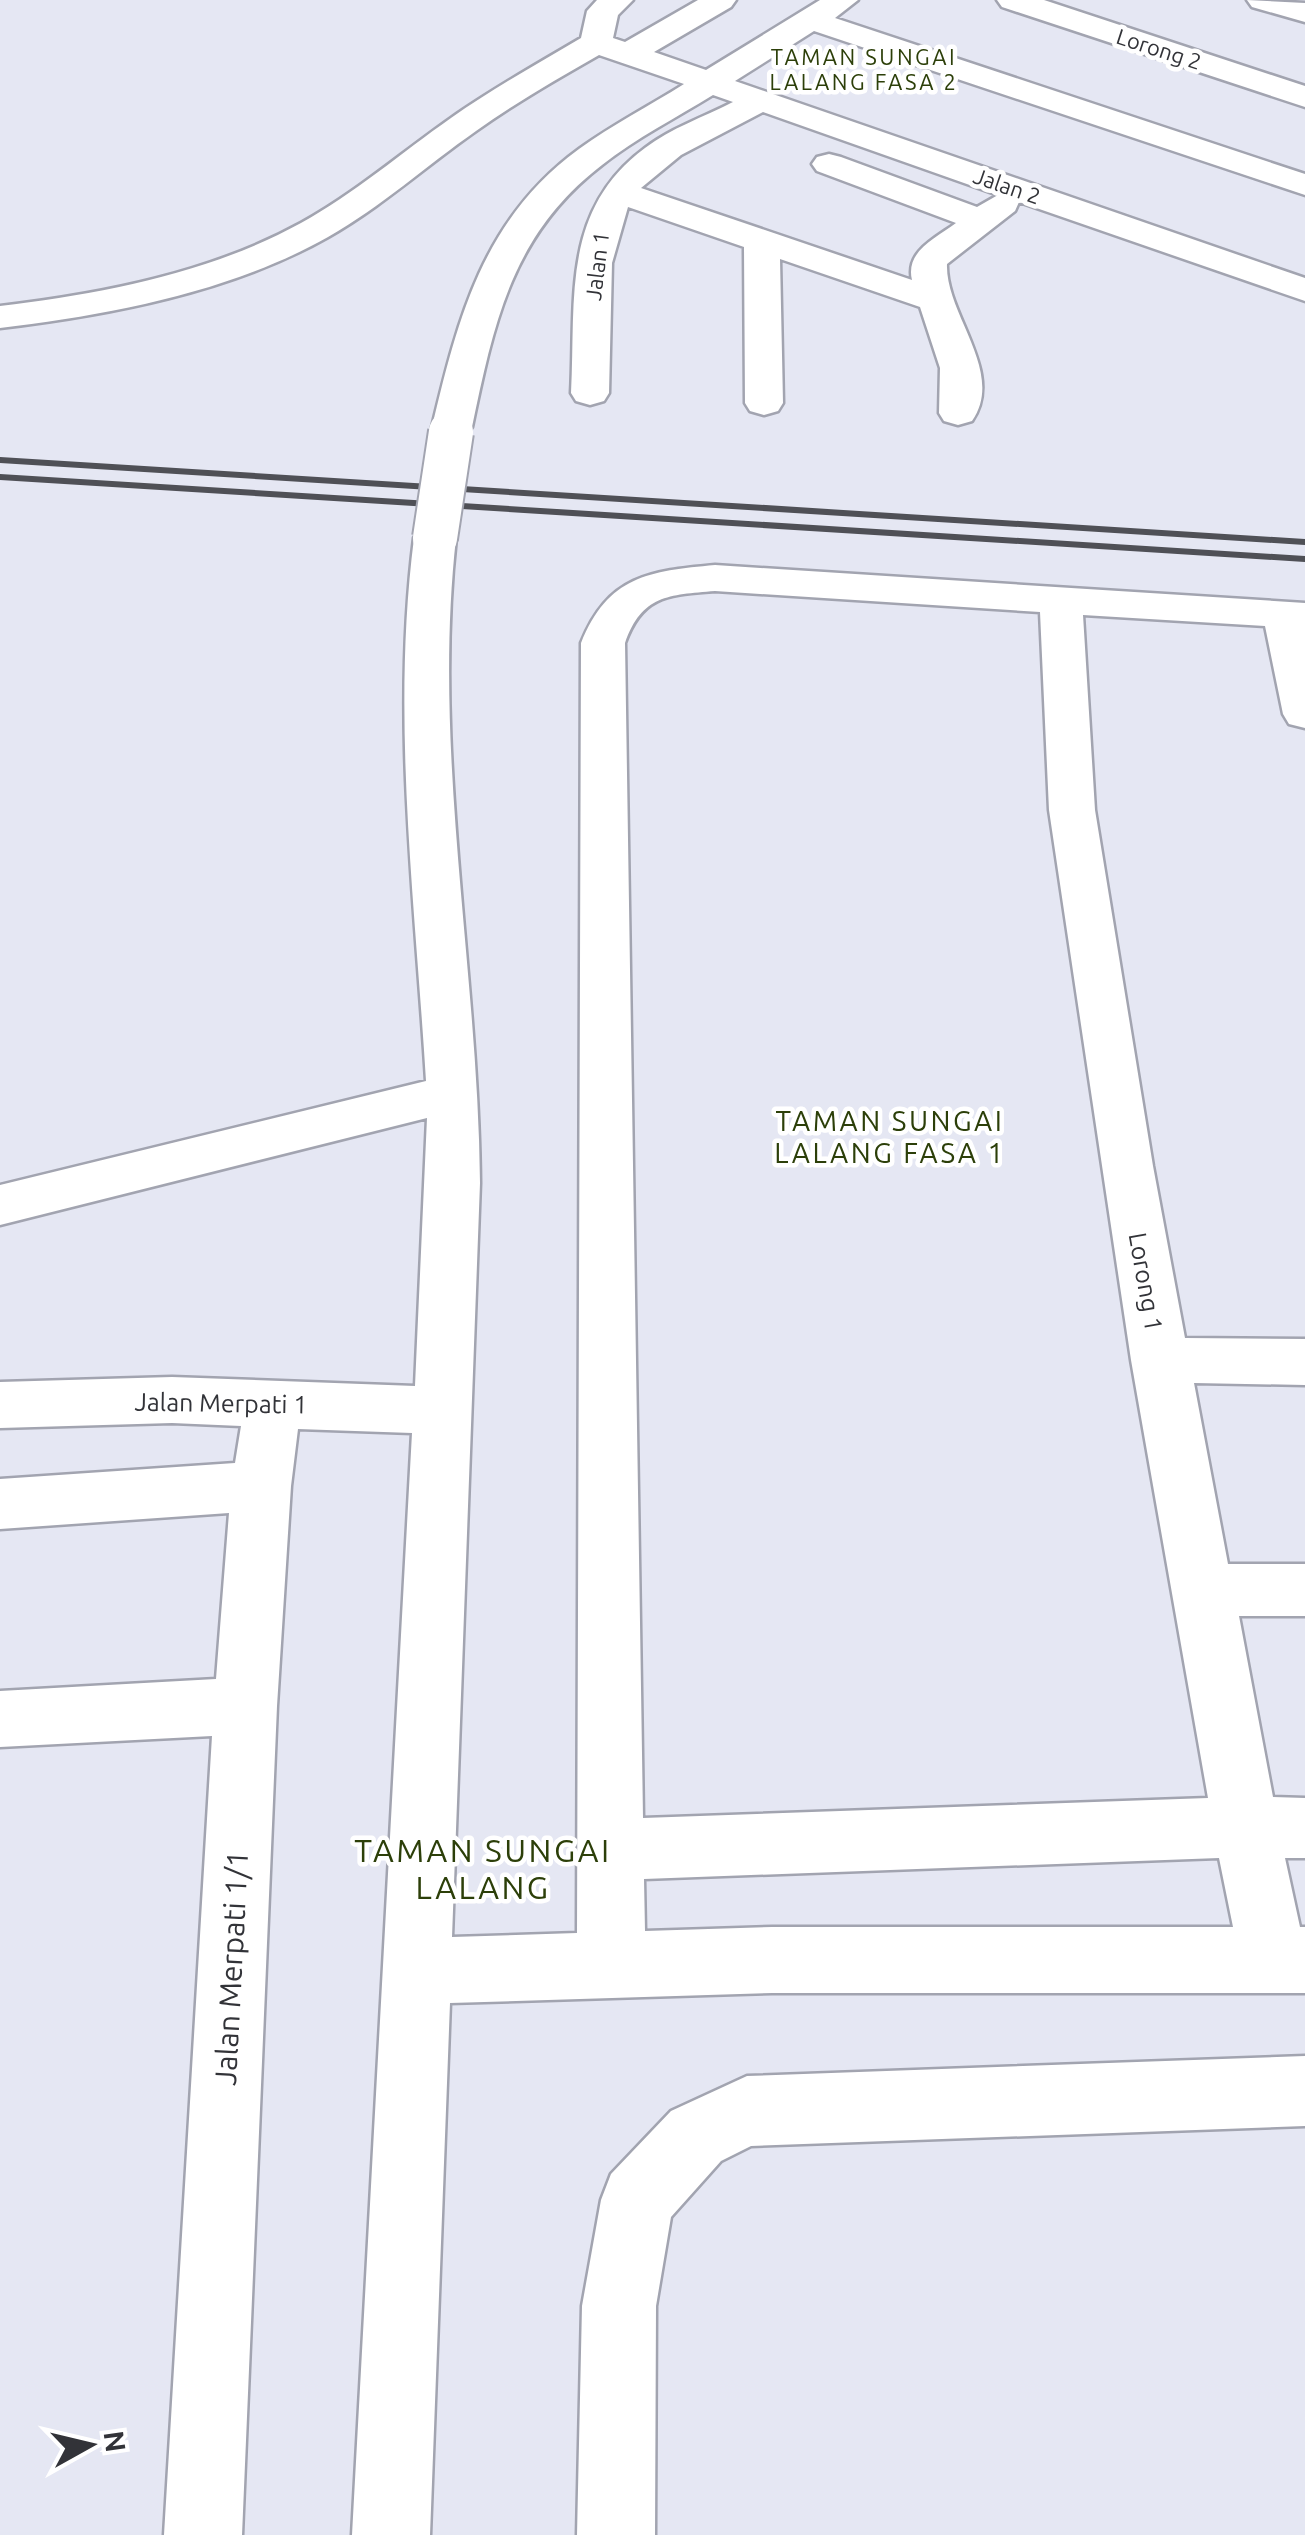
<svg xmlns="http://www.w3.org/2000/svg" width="1305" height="2535" font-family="Ubuntu,sans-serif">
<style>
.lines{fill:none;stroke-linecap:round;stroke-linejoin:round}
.minor-casing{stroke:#a2a4b0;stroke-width:5}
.minor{fill:#fff;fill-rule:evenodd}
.rail{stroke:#4f5056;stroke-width:6}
.minor-bridge-far1-casing{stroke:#a2a4b0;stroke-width:39;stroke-linecap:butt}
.minor-bridge-casing{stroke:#a2a4b0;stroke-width:48;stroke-linecap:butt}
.minor-bridge-far1{stroke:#fff;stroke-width:35}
.minor-bridge{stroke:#fff;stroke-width:44}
.labels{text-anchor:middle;stroke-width:9;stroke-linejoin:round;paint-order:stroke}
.far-street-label{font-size:22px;fill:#323338;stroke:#fff}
.far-neighbourhood-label{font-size:22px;letter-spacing:2.5px;fill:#2c3f09;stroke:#fff}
.street-label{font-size:25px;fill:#323338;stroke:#fff}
.neighbourhood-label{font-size:28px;letter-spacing:2.5px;fill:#2c3f09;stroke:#fff}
.near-street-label{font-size:30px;fill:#323338;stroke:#fff}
.near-neighbourhood-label{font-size:32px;letter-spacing:2.5px;fill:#2c3f09;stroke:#fff}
</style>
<rect width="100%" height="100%" fill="#e5e7f3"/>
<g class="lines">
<!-- minor casing -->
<g class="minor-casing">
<path id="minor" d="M 597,0 L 633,0 L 618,15 L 613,38 L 625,42 L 698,0 L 736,0 L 731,7 L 654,52 L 706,70 L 820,0 L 858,0 L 835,18 L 1305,174 L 1305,195 L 814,31 L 735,81 L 1305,278 L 1305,301 L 1019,202 L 1015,211 L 947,264 C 945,314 1006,372 972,421 L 958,425 L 944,421 L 939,413 L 940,368 L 920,307 L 780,259 L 783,403 L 778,411 L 764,415 L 750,411 L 745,403 L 744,247 L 628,207 L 612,263 L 609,393 L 604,401 L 590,405 L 576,401 L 571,393 C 576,299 561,210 645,148 C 671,128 704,117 733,102 L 713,95 C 676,118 636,138 602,165 C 512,234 494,322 472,427 L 466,435 L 452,439 L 438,435 L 432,427 C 458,318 483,219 579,149 C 612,125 649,106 684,84 L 599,55 C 557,79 515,103 476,131 C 426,166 381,207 328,237 C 231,292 109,315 0,328 L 0,306 C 102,294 210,273 301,223 C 354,194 401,153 451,118 C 492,89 537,64 581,38 L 587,11 ZM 763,112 L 998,195 L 977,207 L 841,157 L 829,154 L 817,157 L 812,164 L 817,171 L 956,223 C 936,238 905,251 912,280 L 641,188 L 681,155 Z
M 997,0 L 1044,0 L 1305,86 L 1305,107 L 1002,7 Z
M 1247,0 L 1305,3 L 1305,22 L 1252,7 Z
M 435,526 L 450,529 L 456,538 C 432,753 478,968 480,1183 L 452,1937 L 577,1933 L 581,643 C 608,576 649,571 715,565 L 1305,603 L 1305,728 L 1289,724 L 1283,714 L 1265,626 L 1083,615 L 1095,810 L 1153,1166 L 1185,1338 L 1305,1339 L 1305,1385 L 1194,1383 L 1228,1564 L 1305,1564 L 1305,1616 L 1239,1616 L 1273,1797 L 1305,1798 L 1305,1858 L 1285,1858 L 1300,1927 L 1305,1927 L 1305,1993 L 772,1993 L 450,2003 L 430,2535 L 352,2535 L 412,1433 L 298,1429 L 291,1486 L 277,1706 L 242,2535 L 164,2535 L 212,1736 L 0,1747 L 0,1691 L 216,1679 L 229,1513 L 0,1529 L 0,1479 L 235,1463 L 241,1426 L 172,1423 L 0,1428 L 0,1382 L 172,1377 L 415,1386 L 427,1118 L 0,1225 L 0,1185 L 426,1081 C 415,900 391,718 414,538 L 420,529 ZM 715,591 L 1040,612 L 1049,810 L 1131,1360 L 1208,1798 L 643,1818 L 625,643 C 642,595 668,595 715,591 ZM 1219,1858 L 1233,1927 L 772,1927 L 645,1931 L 644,1879 Z
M 1305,2056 L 1305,2126 L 751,2146 L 721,2161 L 671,2217 L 656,2306 L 655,2535 L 577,2535 L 582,2306 L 601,2200 L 611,2174 L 671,2111 L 747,2076 Z"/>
</g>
<!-- minor -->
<use href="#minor" class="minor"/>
<!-- rail -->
<path class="rail" d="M 0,460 L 1305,542
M 0,477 L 1305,559"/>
<!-- minor-bridge-far1 casing -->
<g class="minor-bridge-far1-casing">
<path id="minor-bridge-far1" d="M 451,434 L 452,427"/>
</g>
<!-- minor-bridge casing -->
<g class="minor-bridge-casing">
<path id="minor-bridge" d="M 435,538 L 451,432"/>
</g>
<!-- minor-bridge-far1 -->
<use href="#minor-bridge-far1" class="minor-bridge-far1"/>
<!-- minor-bridge -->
<use href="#minor-bridge" class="minor-bridge"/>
</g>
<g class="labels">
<!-- far-street labels -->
<g class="far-street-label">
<text transform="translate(1159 49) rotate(18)" y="8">Lorong 2</text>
<text transform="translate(1007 186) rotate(19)" y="8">Jalan 2</text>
<text transform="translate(597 266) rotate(-83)" y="8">Jalan 1</text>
</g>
<!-- far-neighbourhood labels -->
<g class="far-neighbourhood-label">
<text x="864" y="65">TAMAN SUNGAI<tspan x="864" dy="25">LALANG FASA 2</tspan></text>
</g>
<!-- street labels -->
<g class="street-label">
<text transform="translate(1146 1282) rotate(80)" y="9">Lorong 1</text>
<text transform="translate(221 1403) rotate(1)" y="9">Jalan Merpati 1</text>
</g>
<!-- neighbourhood labels -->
<g class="neighbourhood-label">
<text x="890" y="1131">TAMAN SUNGAI<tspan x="890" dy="32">LALANG FASA 1</tspan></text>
</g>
<!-- near-street labels -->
<g class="near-street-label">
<text transform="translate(232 1968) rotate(-87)" y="10">Jalan Merpati 1/1</text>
</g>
<!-- near-neighbourhood labels -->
<g class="near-neighbourhood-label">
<text x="483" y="1862">TAMAN SUNGAI<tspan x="483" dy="37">LALANG</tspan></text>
</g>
</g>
<!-- north arrow -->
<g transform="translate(90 2445) rotate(82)" stroke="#ffffff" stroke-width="8" paint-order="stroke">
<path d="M0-8L18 38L0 25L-18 38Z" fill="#323338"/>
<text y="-15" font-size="28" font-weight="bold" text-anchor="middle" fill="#323338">N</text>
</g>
</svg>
